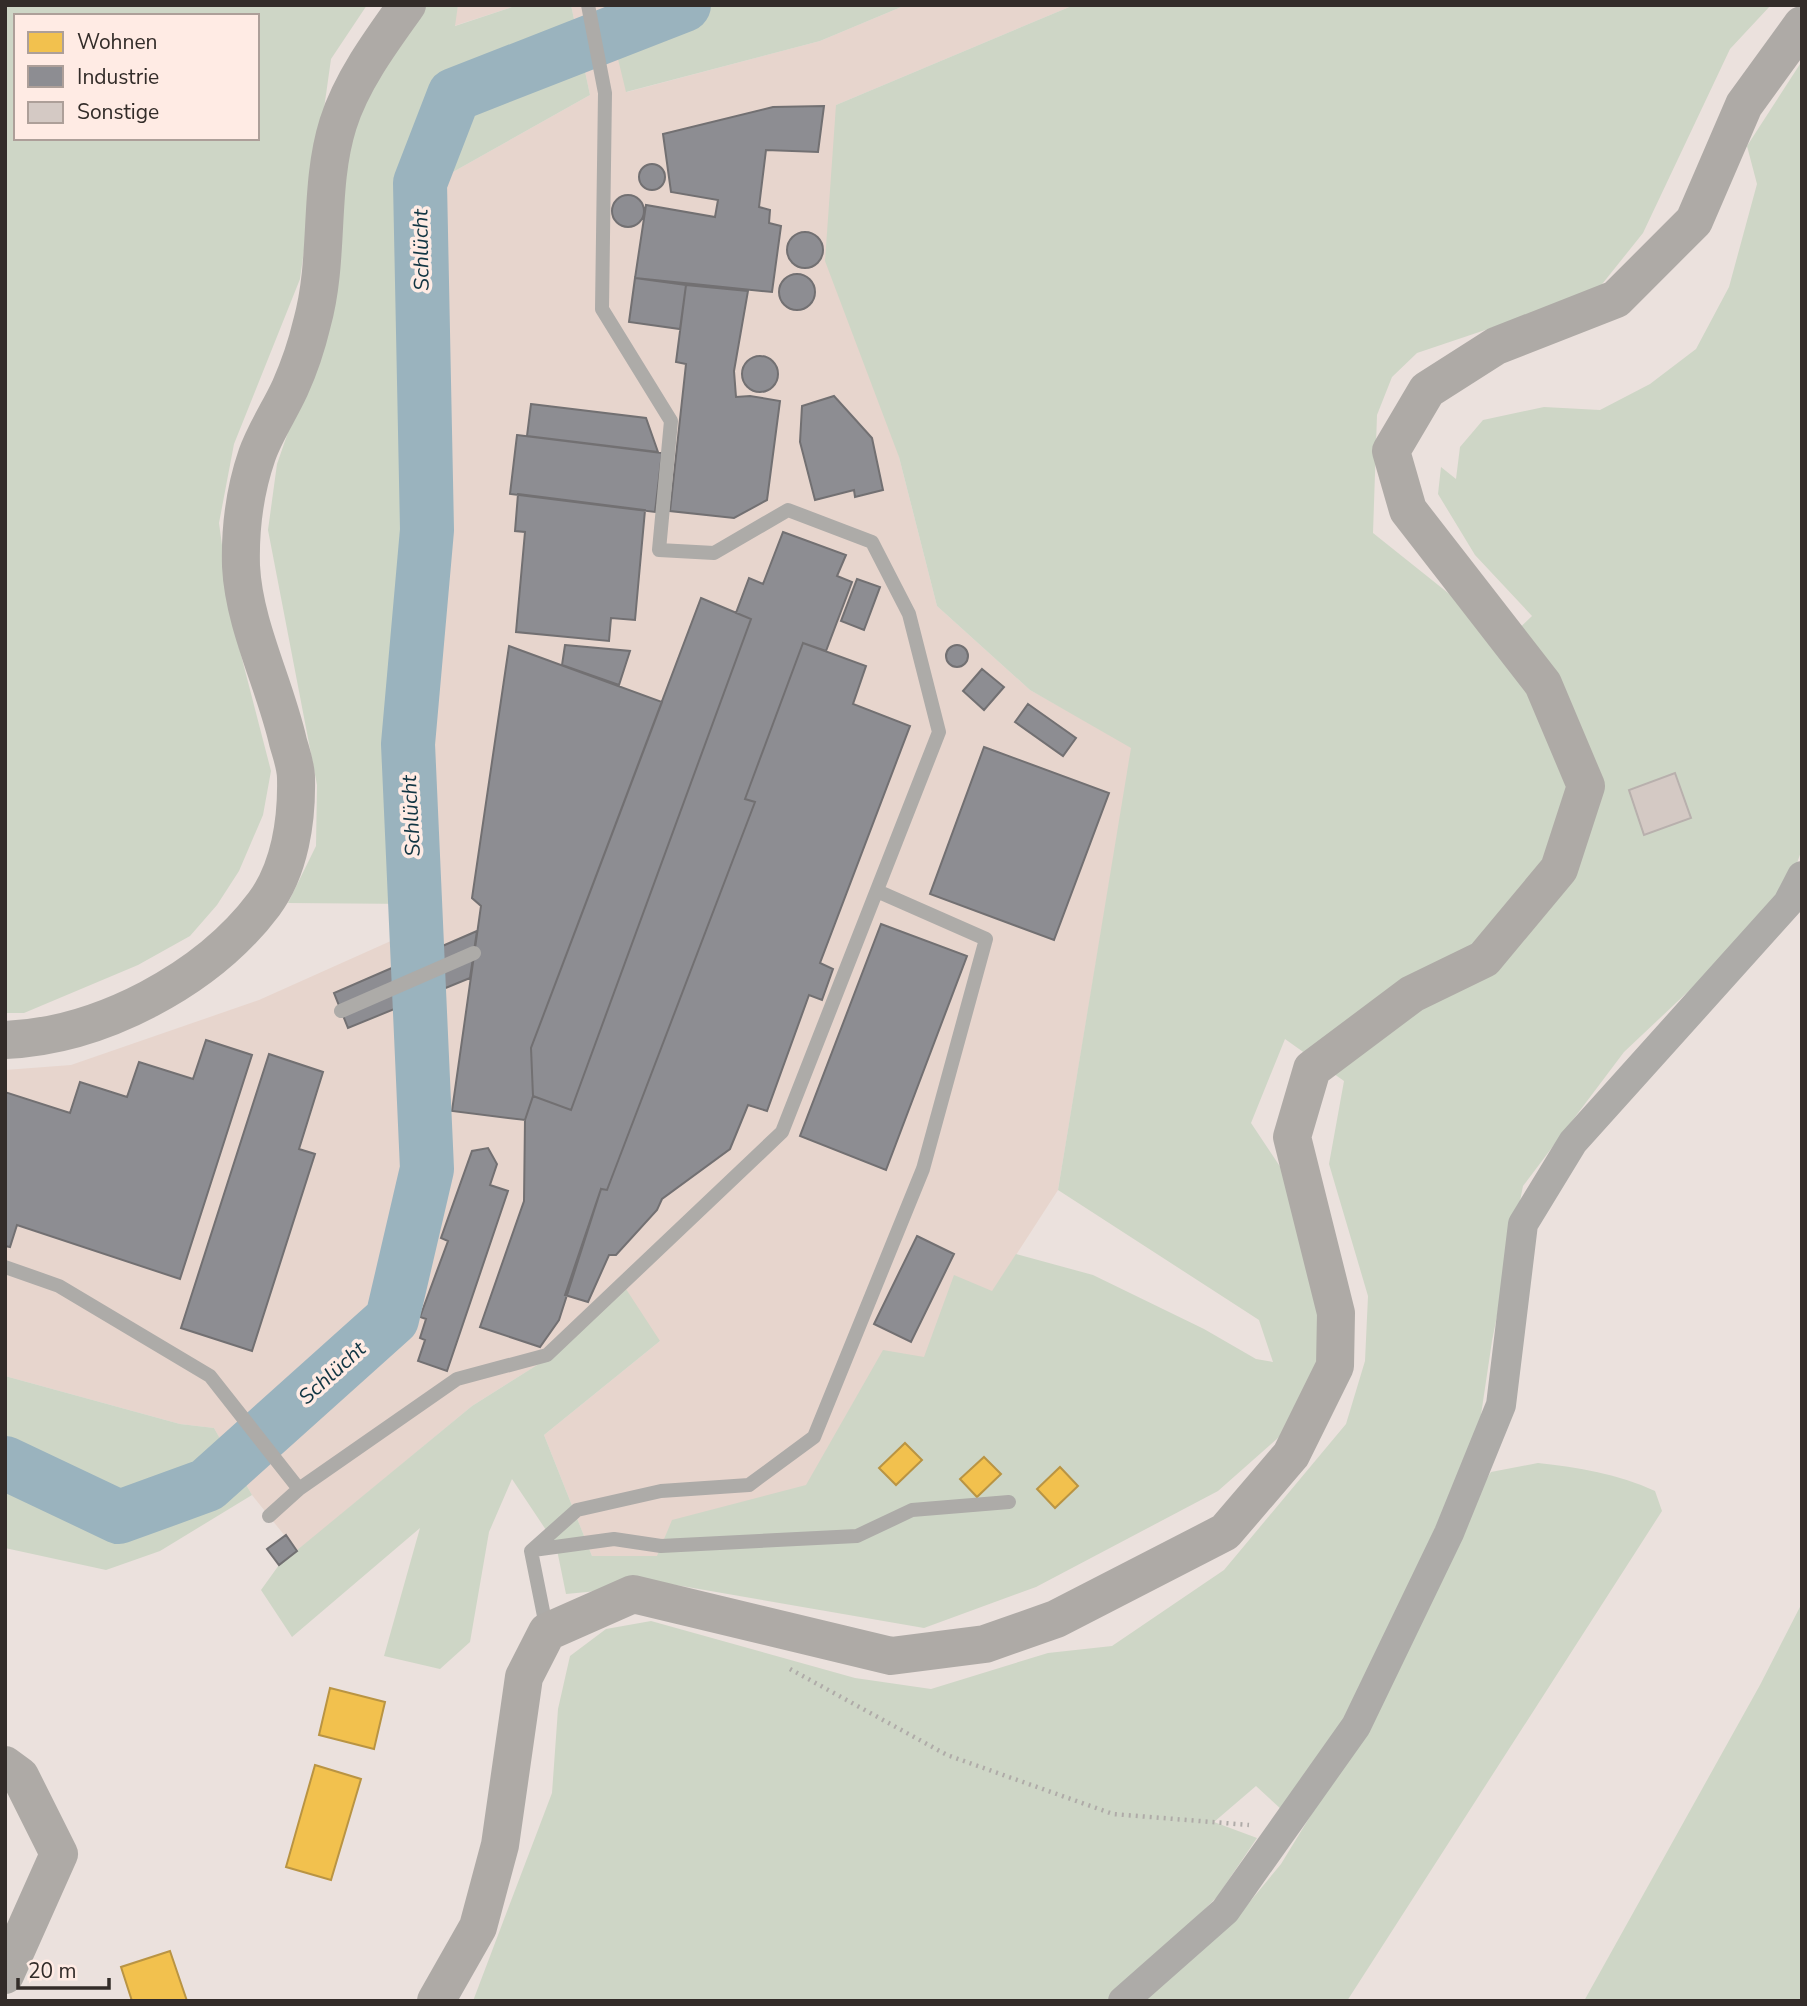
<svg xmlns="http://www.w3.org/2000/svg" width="1807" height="2006" font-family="'Nunito Sans',sans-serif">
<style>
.built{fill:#e7d5cd}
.green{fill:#ced6c6;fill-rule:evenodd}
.homes{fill:#f2c14e;stroke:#b99443;stroke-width:2}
.industry{fill:#8d8d92;stroke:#727072;stroke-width:2}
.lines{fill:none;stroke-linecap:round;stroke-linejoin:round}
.river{stroke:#9ab3be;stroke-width:54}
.building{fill:#d4c9c4;stroke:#b8b0ad;stroke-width:2}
.path{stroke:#afaba8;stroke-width:4.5;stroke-dasharray:2 5;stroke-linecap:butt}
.lane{stroke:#adaba8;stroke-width:14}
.street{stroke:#adaba8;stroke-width:30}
.secondary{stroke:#aeaaa6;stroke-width:38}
.labels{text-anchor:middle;stroke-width:7;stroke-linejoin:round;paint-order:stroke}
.water-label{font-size:21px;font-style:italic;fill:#113543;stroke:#ffebe4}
</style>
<rect width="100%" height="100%" fill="#ebe1dd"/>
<!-- built -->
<path class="built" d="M 458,5 L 518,5 L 454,26 Z
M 571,5 L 605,5 L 627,92 L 820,41 L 906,5 L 1074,5 L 836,105 L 899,457 L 937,606 L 1030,690 L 1132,747 L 1058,1190 L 814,1567 L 592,1556 L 544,1435 L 660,1341 L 561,1350 L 472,1406 L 297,1551 L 252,1495 L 214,1428 L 180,1424 L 5,1376 L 5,1070 L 71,1065 L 259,1000 L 431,923 L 444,177 L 590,95 Z"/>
<!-- green -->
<path class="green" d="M 5,5 L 367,5 L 331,59 L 300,279 L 234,444 L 219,523 L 232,620 L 271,771 L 263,815 L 239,871 L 217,905 L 190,936 L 138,965 L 24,1013 L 5,1013 ZM 16,16 L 257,16 L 257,138 L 16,138 Z
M 413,5 L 458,5 L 455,26 L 518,5 L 571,5 L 590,95 L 444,177 L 440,578 L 415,904 L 288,903 L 316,846 L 317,785 L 268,530 L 277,464 L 334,300 L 347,155 L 363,95 Z
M 605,5 L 906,5 L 820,41 L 626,92 Z
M 1074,5 L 1771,5 L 1730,49 L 1643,233 L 1595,293 L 1417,353 L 1392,377 L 1377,415 L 1373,533 L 1507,640 L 1532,616 L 1475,555 L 1438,494 L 1441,467 L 1456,479 L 1460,447 L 1483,420 L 1544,407 L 1600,410 L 1650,384 L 1696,349 L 1729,287 L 1757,184 L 1747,146 L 1802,61 L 1802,849 L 1783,902 L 1624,1052 L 1523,1186 L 1492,1341 L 1475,1455 L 1352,1720 L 1282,1810 L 1256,1786 L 1214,1822 L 1257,1838 L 1217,1897 L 1112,2001 L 473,2001 L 552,1793 L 558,1709 L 570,1656 L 606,1629 L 651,1621 L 855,1678 L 931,1689 L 1048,1653 L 1112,1646 L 1224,1570 L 1346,1424 L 1365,1361 L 1368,1296 L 1329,1164 L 1344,1081 L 1285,1039 L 1251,1123 L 1287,1177 L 1329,1331 L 1295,1423 L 1218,1491 L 1036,1587 L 924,1628 L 670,1584 L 566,1594 L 556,1545 L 512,1479 L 489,1532 L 470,1642 L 440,1669 L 384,1656 L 420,1528 L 292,1637 L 261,1590 L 279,1565 L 472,1406 L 561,1350 L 626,1289 L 660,1341 L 544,1435 L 592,1556 L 657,1556 L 672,1520 L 806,1485 L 883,1350 L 924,1357 L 954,1275 L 992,1291 L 1016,1254 L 1093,1275 L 1204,1329 L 1256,1359 L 1273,1362 L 1259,1320 L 1058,1190 L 1131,748 L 1030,690 L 937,606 L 899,457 L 825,261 L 836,105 Z
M 5,1376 L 180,1424 L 214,1428 L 252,1495 L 160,1551 L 106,1570 L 5,1548 Z
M 1538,1463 C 1578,1467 1618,1474 1655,1491 L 1662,1511 L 1347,2001 L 1141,2001 L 1238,1916 L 1281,1864 L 1385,1694 L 1478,1492 L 1491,1472 Z
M 1802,1603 L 1802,2001 L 1584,2001 L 1760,1685 Z"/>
<!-- homes -->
<path class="homes" d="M 905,1443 L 922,1460 L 896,1485 L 879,1468 Z
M 984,1457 L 1001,1474 L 977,1497 L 960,1479 Z
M 1060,1467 L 1078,1486 L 1055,1508 L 1037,1489 Z
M 330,1688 L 385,1702 L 374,1749 L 319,1735 Z
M 315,1765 L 361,1779 L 331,1880 L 286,1867 Z
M 170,1951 L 187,2001 L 132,2001 L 121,1967 Z"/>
<!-- industry -->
<path class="industry" d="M 824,106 L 818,152 L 766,150 L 759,207 L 770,210 L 769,223 L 781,226 L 772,292 L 635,278 L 646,205 L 715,217 L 718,200 L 671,192 L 663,134 L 773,107 Z
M639 177a13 13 0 1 1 26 0a13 13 0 1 1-26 0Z
M612 211a16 16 0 1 1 32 0a16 16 0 1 1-32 0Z
M787 250a18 18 0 1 1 36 0a18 18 0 1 1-36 0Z
M779 292a18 18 0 1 1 36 0a18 18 0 1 1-36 0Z
M 635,278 L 686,285 L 680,329 L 629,322 Z
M 686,285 L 748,291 L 734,371 L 736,397 L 750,396 L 780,401 L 767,500 L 734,518 L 670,511 L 686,364 L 676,362 Z
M742 374a18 18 0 1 1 36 0a18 18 0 1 1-36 0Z
M 834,396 L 872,438 L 883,490 L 855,497 L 854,490 L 815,500 L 800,442 L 802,406 Z
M 531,404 L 646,418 L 658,452 L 527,436 Z
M 517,435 L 662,453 L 655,512 L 510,494 Z
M 518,494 L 645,510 L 635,620 L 611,618 L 609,641 L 516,632 L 525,532 L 515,531 Z
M 783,532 L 846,555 L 837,576 L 852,582 L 826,651 L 803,643 L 745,799 L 755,802 L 607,1190 L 601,1189 L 559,1320 L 540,1347 L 480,1327 L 524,1201 L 525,1120 L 533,1096 L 571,1110 L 751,619 L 736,613 L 749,578 L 763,584 Z
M 857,579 L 880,587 L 864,630 L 841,621 Z
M 701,598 L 751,619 L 571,1110 L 533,1096 L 531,1048 Z
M 803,643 L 866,666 L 853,704 L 910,726 L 820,963 L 833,969 L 822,1000 L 809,995 L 767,1111 L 748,1105 L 730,1149 L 662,1199 L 657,1210 L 616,1255 L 609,1255 L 588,1302 L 565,1295 L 601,1189 L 607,1190 L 755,802 L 745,799 Z
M946 656a11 11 0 1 1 22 0a11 11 0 1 1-22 0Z
M 565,645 L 630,651 L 619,685 L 562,665 Z
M 509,646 L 662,702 L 531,1048 L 533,1096 L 525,1120 L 452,1111 L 481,906 L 472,898 Z
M 982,669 L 1004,687 L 984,710 L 963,691 Z
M 1028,704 L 1076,738 L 1063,756 L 1015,722 Z
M 984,747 L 1109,793 L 1054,940 L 930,894 Z
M 881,924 L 967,956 L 886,1170 L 800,1136 Z
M 477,931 L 470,978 L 348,1028 L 334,993 Z
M 206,1040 L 252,1055 L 180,1279 L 17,1225 L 10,1247 L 5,1246 L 5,1092 L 70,1113 L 80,1082 L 127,1097 L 139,1062 L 193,1079 Z
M 269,1054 L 323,1072 L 299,1149 L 315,1154 L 252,1351 L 181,1328 Z
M 488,1148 L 497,1164 L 490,1185 L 508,1191 L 447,1371 L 418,1361 L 425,1340 L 420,1338 L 426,1319 L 420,1317 L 448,1241 L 441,1238 L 472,1151 Z
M 917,1236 L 954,1254 L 911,1342 L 874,1324 Z
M 286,1535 L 297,1551 L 279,1565 L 267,1549 Z"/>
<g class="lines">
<!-- river -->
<path class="river" d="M 5,1463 L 119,1517 L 207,1485 L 392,1319 L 427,1169 L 408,744 L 427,530 L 420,183 L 454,95 L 684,5"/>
</g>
<!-- building -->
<path class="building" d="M 1675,773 L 1691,818 L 1644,835 L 1629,790 Z"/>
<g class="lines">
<!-- path -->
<path class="path" d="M 790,1669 L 947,1755 L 1113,1814 L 1249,1825"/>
<!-- lane -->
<path class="lane" d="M 341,1011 L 474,953
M 5,1267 L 59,1286 L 210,1376 L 299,1489
M 269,1516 L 299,1489 L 457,1379 L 547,1355 L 782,1132 L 939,732 L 909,614 L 872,542 L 788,510 L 714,553 L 659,550 L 671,421 L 602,309 L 605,93 L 588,5
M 533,1550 L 614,1539 L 661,1546 L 857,1536 L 912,1510 L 1009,1502
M 547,1631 L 531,1551 L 577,1510 L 661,1491 L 749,1485 L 814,1437 L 923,1169 L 986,939 L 877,891"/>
<!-- street -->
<path class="street" d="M 1123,2001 L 1225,1911 L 1356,1726 L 1449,1533 L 1501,1405 L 1523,1224 L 1573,1142 L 1788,903 L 1802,876"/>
<!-- secondary -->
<path class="secondary" d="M 5,1040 C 100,1036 207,980 264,904 C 290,869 297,820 296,778 C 296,766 291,753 288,742 C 275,684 244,626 241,566 C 240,529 245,490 257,455 C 265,432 280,410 290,388 C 299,368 307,344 312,323 C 330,258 318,188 338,124 C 351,82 381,41 407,5
M 5,1765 L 20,1776 L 59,1854 L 5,1975
M 436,2001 L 478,1927 L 500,1845 L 524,1677 L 547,1632 L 633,1594 L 891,1656 L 985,1644 L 1056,1619 L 1225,1532 L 1291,1455 L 1335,1366 L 1336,1313 L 1292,1137 L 1312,1069 L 1412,994 L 1484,959 L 1559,869 L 1586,786 L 1543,684 L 1408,510 L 1391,451 L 1427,390 L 1496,346 L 1616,299 L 1694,221 L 1744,105 L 1802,25"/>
</g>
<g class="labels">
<!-- water labels -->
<g class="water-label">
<text transform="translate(421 250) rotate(-91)" y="7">Schlücht</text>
<text transform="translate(411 816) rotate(-93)" y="7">Schlücht</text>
<text transform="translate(332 1373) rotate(-42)" y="7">Schlücht</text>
</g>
</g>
<!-- border -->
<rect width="1807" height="2006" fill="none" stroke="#332c29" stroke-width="14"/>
<!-- legend -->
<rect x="14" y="14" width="245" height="126" fill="#ffebe4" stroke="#ad9f99" stroke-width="2"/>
<rect x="28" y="32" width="35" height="21" fill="#f2c14e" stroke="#ad9f99" stroke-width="2"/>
<text x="77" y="49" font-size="21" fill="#332c29">Wohnen</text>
<rect x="28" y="66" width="35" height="21" fill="#8d8d92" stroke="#ad9f99" stroke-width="2"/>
<text x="77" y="84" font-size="21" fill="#332c29">Industrie</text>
<rect x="28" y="102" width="35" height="21" fill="#d4c9c4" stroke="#ad9f99" stroke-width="2"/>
<text x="77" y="119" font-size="21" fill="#332c29">Sonstige</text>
<!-- scale -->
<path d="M18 1978v10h91v-10" fill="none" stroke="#332c29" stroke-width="3.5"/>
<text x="28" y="1978" font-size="21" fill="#332c29" stroke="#ffebe4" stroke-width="5" paint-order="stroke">20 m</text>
</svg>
